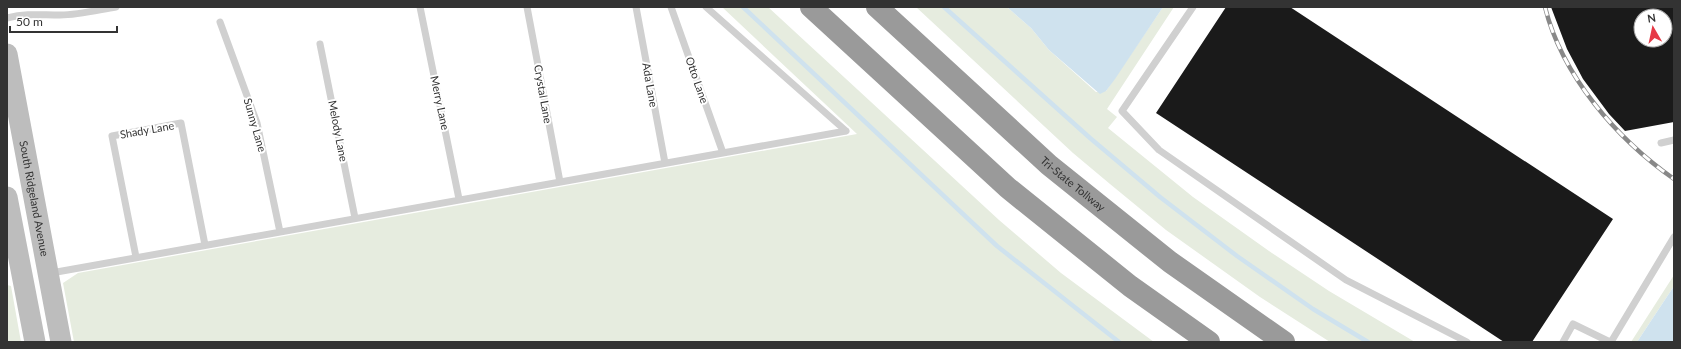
<svg xmlns="http://www.w3.org/2000/svg" width="1681" height="349" font-family="Lato,sans-serif">
<style>
.green{fill:#e6ecdf}
.water{fill:#cfe2ee}
.lines{fill:none;stroke-linecap:round;stroke-linejoin:round}
.stream{stroke:#cfe2ee;stroke-width:4.5}
.building{fill:#1a1a1a;fill-rule:evenodd}
.service{stroke:#d0d0d0;stroke-width:7}
.secondary{stroke:#bdbdbd;stroke-width:21}
.motorway{stroke:#9a9a9a;stroke-width:22}
.rail-casing{stroke:#888;stroke-width:4.5}
.rail{stroke:#fff;stroke-width:3;stroke-dasharray:9;stroke-linecap:butt}
.labels{text-anchor:middle;stroke-width:4;stroke-linejoin:round;paint-order:stroke}
.street-label{font-size:11px;fill:#333;stroke:#fff}
</style>
<rect width="100%" height="100%" fill="#fff"/>
<!-- green -->
<path class="green" d="M 722,7 L 768,7 L 999,220 L 1061,273 L 1154,342 L 74,342 L 63,283 L 78,273 L 857,134 Z
M 916,7 L 1007,7 L 1031,28 L 1049,50 L 1096,92 L 1106,91 L 1163,7 L 1174,7 L 1107,109 L 1117,117 L 1108,128 L 1193,197 L 1269,251 L 1329,291 L 1415,342 L 1330,342 L 1260,297 L 1166,230 L 1110,184 L 1073,153 Z
M 1674,275 L 1674,286 L 1637,342 L 1631,342 Z
M 7,285 L 11,286 L 21,342 L 7,342 Z"/>
<!-- water -->
<path class="water" d="M 1007,7 L 1163,7 L 1115,79 L 1106,91 L 1100,94 L 1049,50 L 1031,28 Z
M 1674,286 L 1674,342 L 1637,342 Z"/>
<g class="lines">
<!-- stream -->
<path class="stream" d="M 743,7 L 997,246 L 1119,342
M 944,7 L 1090,138 L 1160,197 L 1237,256 L 1313,309 L 1368,342"/>
</g>
<!-- building -->
<path class="building" d="M 1226,7 L 1290,7 L 1613,219 L 1532,342 L 1504,342 L 1156,113 Z
M 1551,7 L 1674,7 L 1674,122 L 1625,131 L 1609,114 L 1583,79 L 1567,49 ZM 1641,16 L 1665,16 L 1665,40 L 1641,40 Z"/>
<g class="lines">
<!-- service -->
<path class="service" d="M 420,7 L 459,199
M 527,7 L 560,182
M 636,7 L 665,163
M 671,7 L 723,153
M 706,7 L 846,131
M 1193,7 L 1122,111 L 1159,150 L 1346,280 L 1467,342
M 7,18 C 28,13 39,15 60,15 C 79,15 98,10 116,7
M 220,22 L 257,123 L 280,232
M 320,44 L 355,218
M 1661,143 L 1674,140
M 136,257 L 112,136 L 181,123 L 205,245
M 51,273 L 846,131
M 1563,342 L 1573,324 L 1610,342
M 1611,342 L 1674,237"/>
<!-- secondary -->
<g class="secondary">
<path id="s1" d="M 7,54 L 61,342"/>
<path d="M 7,197 L 35,342"/>
</g>
<!-- motorway -->
<g class="motorway">
<path d="M 811,7 L 1008,188 L 1130,286 L 1209,342"/>
<path id="s2" d="M 877,7 L 1049,165 L 1170,262 L 1284,342"/>
</g>
<!-- rail casing -->
<g class="rail-casing">
<path id="rail" d="M 1545,7 C 1562,76 1617,139 1674,179"/>
</g>
<!-- rail -->
<use href="#rail" class="rail"/>
</g>
<g class="labels">
<!-- street labels -->
<g class="street-label">
<text transform="translate(697 80) rotate(71)" y="4">Otto Lane</text>
<text transform="translate(650 85) rotate(80)" y="4">Ada Lane</text>
<text transform="translate(543 94) rotate(80)" y="4">Crystal Lane</text>
<text transform="translate(440 103) rotate(78)" y="4">Merry Lane</text>
<text transform="translate(255 125) rotate(74)" y="4">Sunny Lane</text>
<text transform="translate(147 130) rotate(-10)" y="4">Shady Lane</text>
<text transform="translate(338 131) rotate(79)" y="4">Melody Lane</text>
<text dy="4" stroke="none"><textPath href="#s2" startOffset="264">Tri-State Tollway</textPath></text>
<text dy="4" stroke="none"><textPath href="#s1" startOffset="147">South Ridgeland Avenue</textPath></text>
</g>
</g>
<!-- border -->
<rect width="1681" height="349" fill="none" stroke="#333333" stroke-width="16"/>
<!-- north arrow -->
<g transform="translate(1653 28) rotate(351)"><circle r="19" fill="#ffffff" stroke="#adadad"/>
<path d="M0-3L7 15L0 10L-7 15Z" fill="#e63946"/>
<text y="-6" font-size="11" font-weight="bold" text-anchor="middle" fill="#333333">N</text>
</g>
<!-- scale -->
<path d="M10 26v6h107v-6" fill="none" stroke="#333333" stroke-width="2"/>
<text x="16" y="26" font-size="12" fill="#333333" stroke="#ffffff" stroke-width="3" paint-order="stroke">50 m</text>
</svg>
